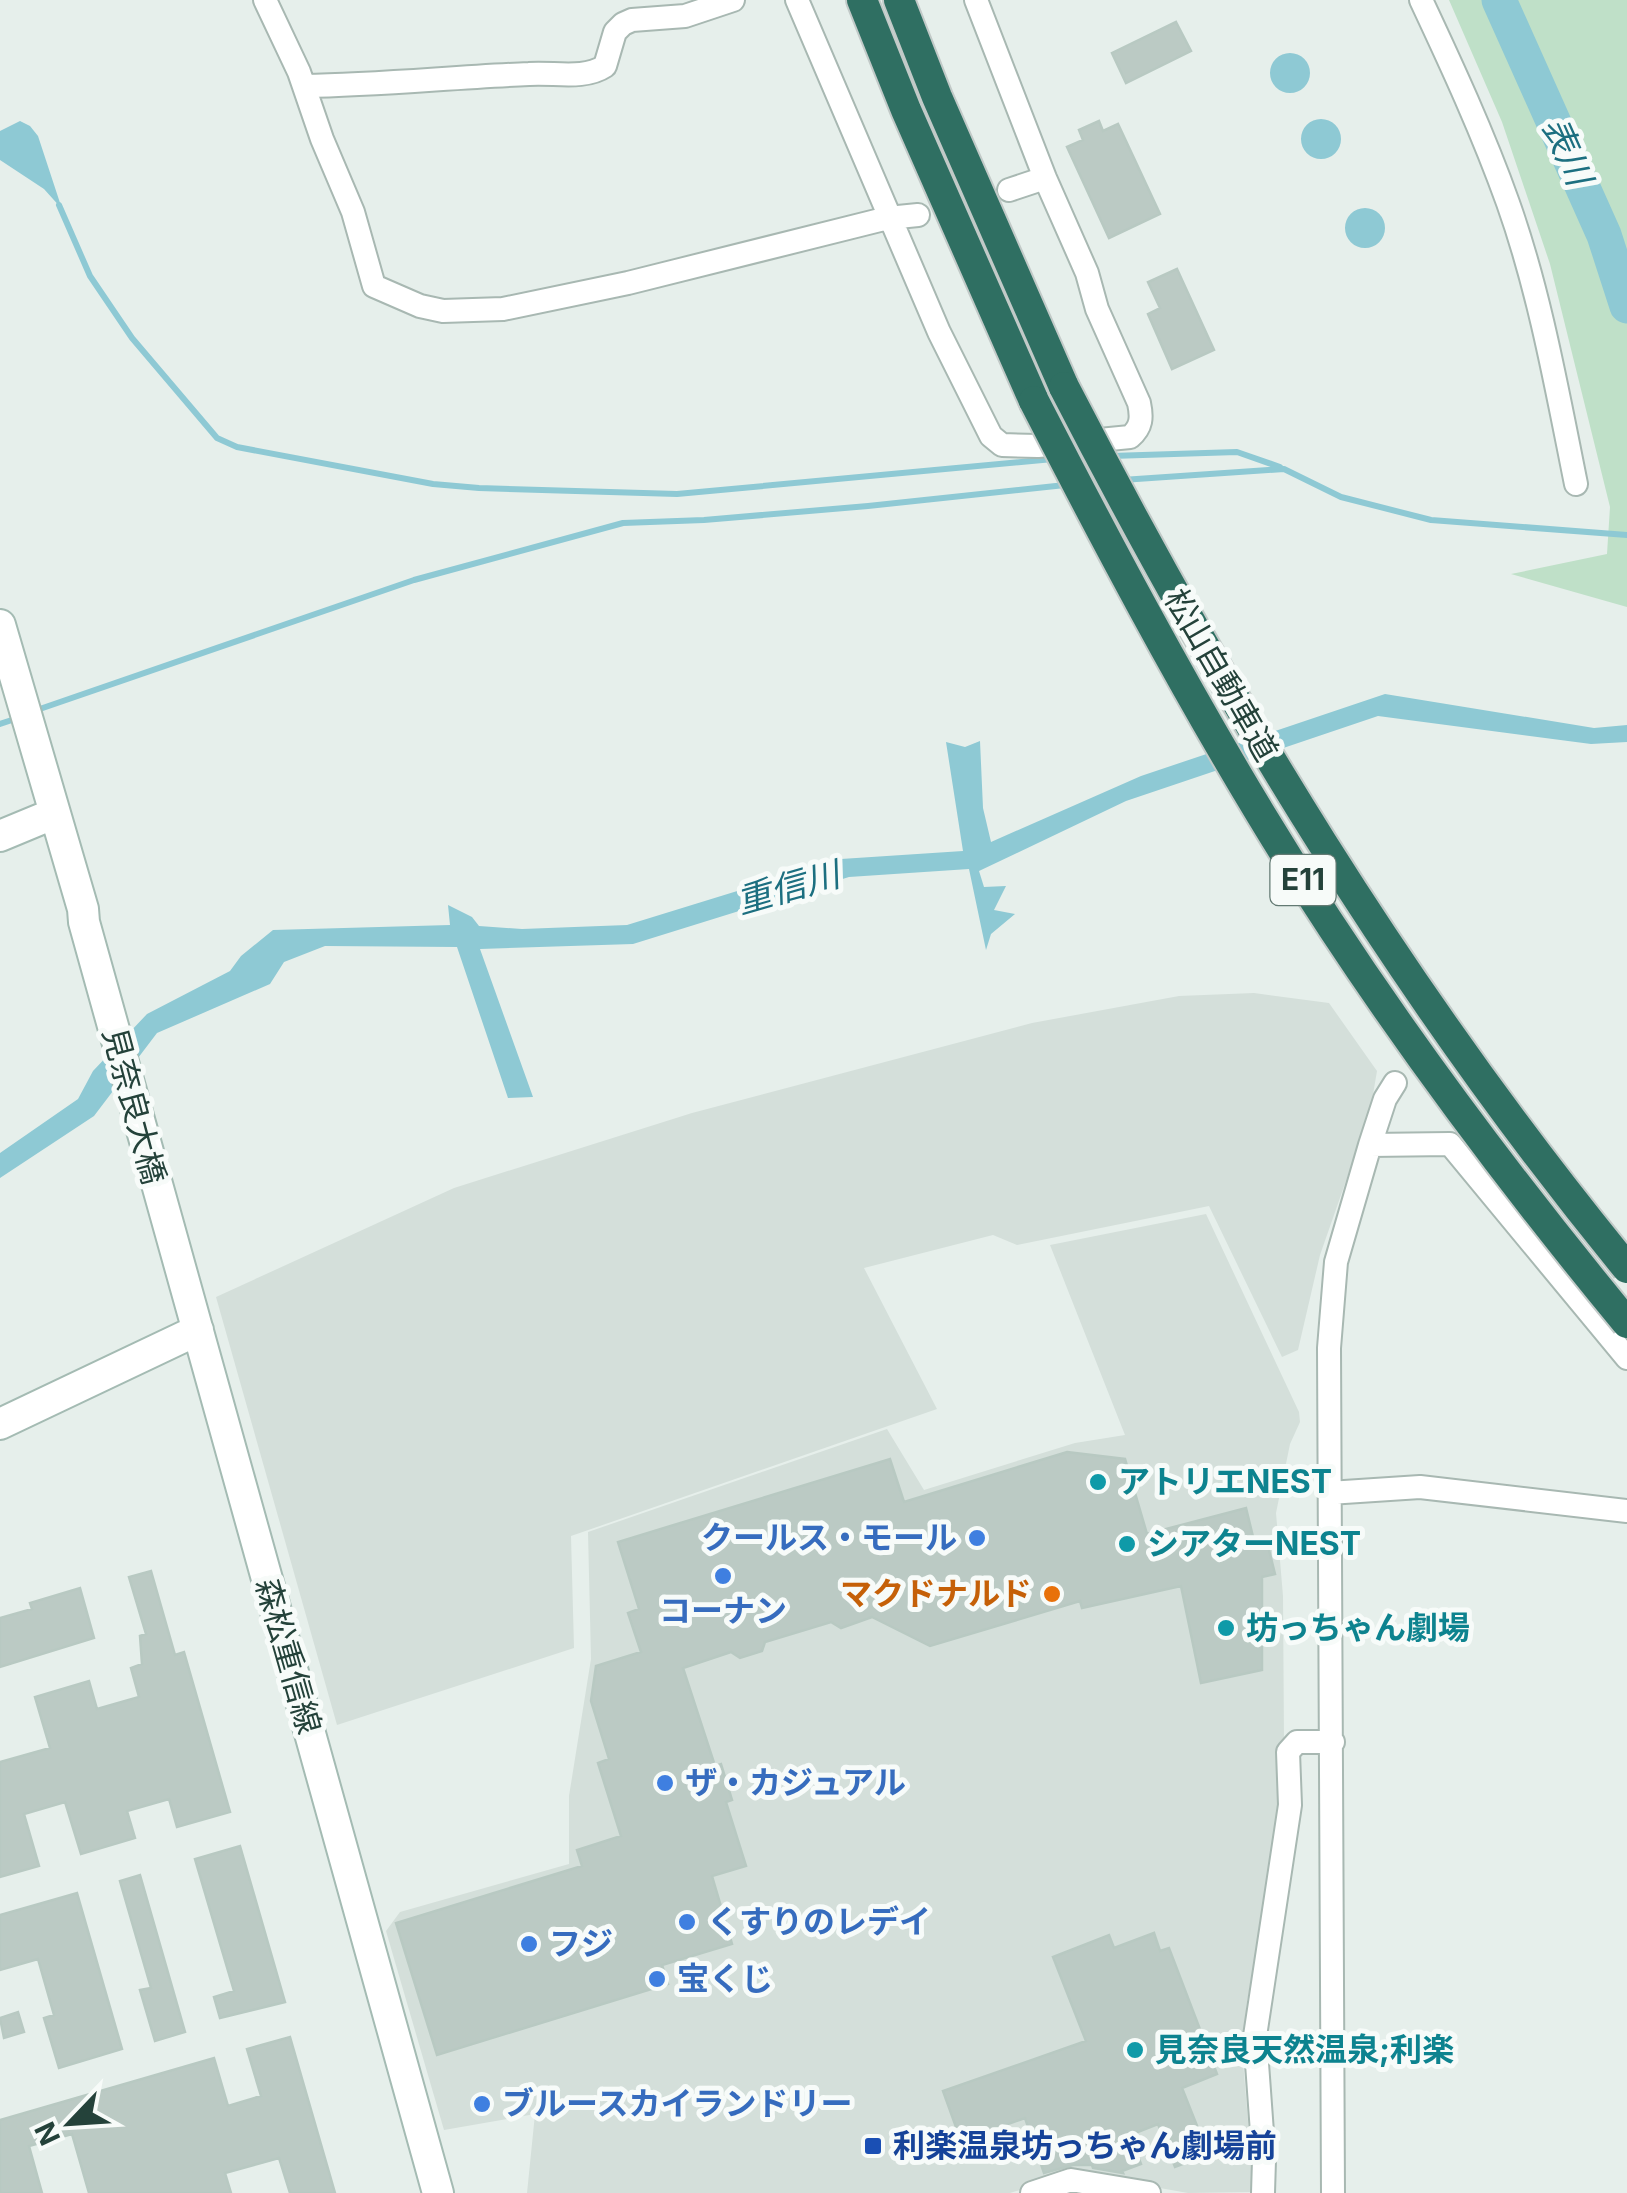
<svg xmlns="http://www.w3.org/2000/svg" width="1627" height="2193" font-family="Inter,'Noto Sans JP',sans-serif">
<style>
.built{fill:#d4dfda}
.green{fill:#bfe0c8}
.water{fill:#8ec9d4}
.lines{fill:none;stroke-linecap:round;stroke-linejoin:round}
.stream{stroke:#8ec9d4;stroke-width:6}
.river{stroke:#8ec9d4;stroke-width:35}
.building{fill:#bbcac4;stroke:#b8c9c2;stroke-width:2.5}
.street-casing{stroke:#a8b8b2;stroke-width:26}
.secondary-casing{stroke:#a4bbb3;stroke-width:34}
.highway-casing{stroke:#c2cac8;stroke-width:34}
.street{stroke:#fff;stroke-width:22}
.secondary{stroke:#fff;stroke-width:30}
.highway{stroke:#2f6f62;stroke-width:30}
.highway-bridge-casing{stroke:#c2cac8;stroke-width:34;stroke-linecap:butt}
.highway-bridge{stroke:#2f6f62;stroke-width:30}
.culture-dot{fill:#0f9aa8;stroke:#f7fbf9;stroke-width:4}
.shop-dot{fill:#3f7fe0;stroke:#f7fbf9;stroke-width:4}
.food-dot{fill:#e8710a;stroke:#f7fbf9;stroke-width:4}
.transit-dot{fill:#1a4fb4;stroke:#f7fbf9;stroke-width:4}
.labels{text-anchor:middle;stroke-width:10;stroke-linejoin:round;paint-order:stroke}
.shield{fill:#f7fbf9;stroke:#637a73;stroke-width:2.5}
.shield-label{font-size:30px;font-weight:bold;fill:#24423a}
.street-label{font-size:32px;fill:#24423a;stroke:#f7fbf9}
.culture-label{font-size:32px;font-weight:bold;fill:#0d838f;stroke:#f7fbf9;text-anchor:start}
.shop-label{font-size:32px;font-weight:bold;fill:#366cbe;stroke:#f7fbf9;text-anchor:start}
.food-label{font-size:32px;font-weight:bold;fill:#c56008;stroke:#f7fbf9;text-anchor:end}
.transit-label{font-size:32px;font-weight:bold;fill:#164399;stroke:#f7fbf9;text-anchor:start}
.water-label{font-size:35px;font-style:italic;fill:#1c6f80;stroke:#f7fbf9}
</style>
<rect width="100%" height="100%" fill="#e6efeb"/>
<!-- built -->
<path class="built" d="M 1254,993 L 1329,1003 L 1377,1071 L 1370,1112 L 1320,1255 L 1298,1350 L 1282,1357 L 1209,1206 L 1017,1245 L 993,1235 L 864,1268 L 937,1409 L 571,1536 L 574,1648 L 337,1725 L 216,1297 L 454,1188 L 692,1113 L 1032,1023 L 1179,996 Z
M 1206,1214 L 1299,1412 L 1300,1422 L 1290,1444 L 1276,1513 L 1283,1596 L 1284,1741 L 1270,1873 L 1247,2002 L 1242,2050 L 1254,2192 L 1188,2193 L 1075,2173 L 1010,2193 L 527,2193 L 535,2114 L 444,2130 L 386,1931 L 400,1912 L 569,1864 L 569,1796 L 591,1659 L 588,1532 L 887,1429 L 924,1490 L 1075,1443 L 1125,1435 L 1050,1245 Z"/>
<!-- green -->
<path class="green" d="M 1449,0 L 1627,0 L 1627,607 L 1511,574 L 1607,554 L 1610,507 L 1550,264 L 1502,122 Z"/>
<!-- water -->
<path class="water" d="M1270 73a20 20 0 1 1 40 0a20 20 0 1 1-40 0Z
M1301 139a20 20 0 1 1 40 0a20 20 0 1 1-40 0Z
M 20,121 L 30,126 L 38,136 L 62,209 L 44,189 L 0,160 L 0,131 Z
M1345 228a20 20 0 1 1 40 0a20 20 0 1 1-40 0Z
M 1385,694 L 1594,728 L 1627,725 L 1627,742 L 1591,744 L 1378,716 L 1126,801 L 979,871 L 984,887 L 1006,886 L 994,910 L 1015,914 L 991,934 L 986,950 L 969,869 L 849,877 L 633,944 L 480,949 L 533,1097 L 508,1098 L 457,947 L 325,946 L 284,962 L 270,984 L 157,1033 L 94,1116 L 0,1178 L 0,1153 L 78,1099 L 93,1071 L 147,1014 L 230,971 L 241,956 L 273,930 L 450,925 L 448,905 L 472,917 L 479,926 L 522,929 L 627,925 L 841,859 L 963,851 L 946,742 L 965,747 L 980,741 L 983,808 L 991,842 L 1141,776 Z"/>
<g class="lines">
<!-- stream -->
<path class="stream" d="M 59,205 L 90,276 L 132,338 L 217,438 L 237,447 L 433,484 L 479,488 L 677,494 L 1053,459
M 1111,456 L 1237,452 L 1280,467
M 1122,480 L 1284,469 L 1341,497 L 1431,520 L 1627,535
M 34,711 L 414,580 L 623,523 L 704,520 L 868,506 L 1065,485
M 0,724 L 18,718"/>
<!-- river -->
<path class="river" d="M 1499,0 L 1604,235 L 1627,306"/>
</g>
<!-- building -->
<path class="building" d="M 1176,22 L 1191,51 L 1126,83 L 1112,53 Z
M 1099,121 L 1103,131 L 1118,124 L 1160,214 L 1109,238 L 1067,147 L 1083,140 L 1079,130 Z
M 1177,269 L 1214,350 L 1172,369 L 1148,314 L 1160,308 L 1148,282 Z
M 1067,1452 L 1125,1459 L 1147,1534 L 1246,1508 L 1256,1549 L 1268,1546 L 1275,1574 L 1262,1577 L 1262,1670 L 1201,1683 L 1181,1586 L 1082,1608 L 1080,1601 L 930,1646 L 872,1617 L 841,1628 L 831,1622 L 765,1642 L 762,1651 L 740,1658 L 731,1652 L 683,1668 L 715,1766 L 721,1764 L 732,1800 L 726,1802 L 746,1866 L 712,1876 L 732,1944 L 662,1965 L 668,1984 L 437,2055 L 396,1923 L 582,1866 L 577,1850 L 621,1836 L 598,1763 L 609,1759 L 591,1701 L 596,1666 L 641,1652 L 628,1613 L 639,1609 L 618,1542 L 890,1459 L 904,1502 Z
M 151,1571 L 175,1655 L 184,1652 L 230,1812 L 177,1827 L 169,1799 L 127,1811 L 135,1838 L 81,1854 L 65,1802 L 24,1814 L 39,1866 L 0,1877 L 0,1762 L 50,1748 L 35,1697 L 89,1681 L 97,1709 L 139,1697 L 131,1668 L 142,1664 L 140,1636 L 146,1634 L 129,1577 Z
M 80,1588 L 94,1638 L 0,1667 L 0,1618 L 32,1609 L 30,1603 Z
M 240,1846 L 285,2002 L 220,2018 L 214,1997 L 234,1991 L 195,1859 Z
M 140,1875 L 185,2032 L 155,2041 L 140,1990 L 151,1988 L 120,1881 Z
M 77,1893 L 122,2049 L 59,2068 L 44,2018 L 54,2015 L 38,1959 L 0,1970 L 0,1915 Z
M 1154,1933 L 1160,1951 L 1169,1948 L 1217,2074 L 1182,2088 L 1205,2146 L 1196,2149 L 1199,2158 L 1175,2167 L 1158,2124 L 1130,2135 L 1141,2164 L 1122,2171 L 1123,2173 L 1093,2168 L 1092,2165 L 1073,2165 L 1044,2173 L 1025,2118 L 961,2141 L 943,2091 L 1086,2041 L 1053,1957 L 1109,1935 L 1114,1948 Z
M 18,2012 L 24,2032 L 4,2038 L 0,2018 Z
M 290,2037 L 335,2193 L 290,2193 L 279,2158 L 225,2173 L 231,2193 L 89,2193 L 72,2134 L 29,2146 L 42,2193 L 0,2193 L 0,2120 L 214,2058 L 228,2106 L 261,2096 L 247,2049 Z"/>
<g class="lines">
<!-- street casing -->
<g class="street-casing">
<path id="street" d="M 265,0 L 299,72 L 322,139 L 353,212 L 374,286 L 420,306 L 443,311 L 503,309 L 628,283 L 888,218 L 918,215
M 797,0 L 939,332 L 991,436 L 1002,445 L 1038,446 L 1130,437 C 1142,427 1142,417 1139,403 L 1097,309 L 1087,273 L 1045,178 L 976,0
M 1421,0 C 1452,66 1483,133 1508,203 C 1540,293 1557,390 1576,484
M 304,86 C 379,85 454,77 529,74 C 554,72 584,80 605,66 L 615,32 L 623,24 L 632,20 L 685,16 L 733,0
M 1009,190 L 1045,178
M 1370,1145 L 1450,1144 L 1627,1358
M 1329,1493 L 1420,1487 L 1627,1511
M 1032,2193 L 1071,2180 L 1149,2193
M 1263,2193 L 1264,2160 L 1255,2036 L 1290,1805 L 1288,1752 L 1297,1742 L 1333,1742
M 1333,2193 L 1329,1348 L 1336,1262 L 1370,1145 L 1385,1099 L 1395,1083"/>
</g>
<!-- secondary casing -->
<g class="secondary-casing">
<path id="secondary" d="M 0,625 L 83,909 L 84,922 L 438,2193
M 0,836 L 53,814
M 0,1424 L 198,1330"/>
</g>
<!-- highway casing -->
<g class="highway-casing">
<path id="highway" d="M 862,0 L 906,110 L 1034,401
M 899,0 L 937,97 L 1064,387"/>
</g>
<!-- street -->
<use href="#street" class="street"/>
<!-- secondary -->
<use href="#secondary" class="secondary"/>
<!-- highway -->
<use href="#highway" class="highway"/>
<!-- highway-bridge casing -->
<g class="highway-bridge-casing">
<path id="highway-bridge" d="M 1064,387 C 1226,701 1403,995 1627,1268
M 1034,401 C 1106,541 1179,679 1260,813 C 1368,992 1494,1162 1627,1323"/>
</g>
<!-- highway-bridge -->
<use href="#highway-bridge" class="highway-bridge"/>
</g>
<!-- markers -->
<g class="culture-dot">
<circle cx="1098" cy="1482" r="10"/>
<circle cx="1127" cy="1544" r="10"/>
<circle cx="1226" cy="1628" r="10"/>
<circle cx="1135" cy="2050" r="10"/>
</g>
<g class="shop-dot">
<circle cx="977" cy="1538" r="10"/>
<circle cx="723" cy="1576" r="10"/>
<circle cx="665" cy="1783" r="10"/>
<circle cx="687" cy="1922" r="10"/>
<circle cx="529" cy="1944" r="10"/>
<circle cx="657" cy="1979" r="10"/>
<circle cx="482" cy="2104" r="10"/>
</g>
<circle class="food-dot" cx="1052" cy="1594" r="10"/>
<rect class="transit-dot" x="863" y="2136" width="20" height="20" rx="5"/>
<g class="labels">
<!-- shield labels -->
<rect class="shield" x="1270.5" y="855" width="65" height="50" rx="8"/>
<g class="shield-label">
<text x="1303" y="890">E11</text>
</g>
<!-- street labels -->
<g class="street-label">
<text transform="translate(1221 675) rotate(60)" y="11">松山自動車道</text>
<text transform="translate(134 1106) rotate(75)" y="11">見奈良大橋</text>
<text transform="translate(288 1656) rotate(74)" y="11">森松重信線</text>
</g>
<!-- culture labels -->
<g class="culture-label">
<text x="1118" y="1493">アトリエNEST</text>
<text x="1147" y="1555">シアターNEST</text>
<text x="1246" y="1639">坊っちゃん劇場</text>
<text x="1155" y="2061">見奈良天然温泉;利楽</text>
</g>
<!-- shop labels -->
<g class="shop-label">
<text x="957" y="1549" text-anchor="end">クールス・モール</text>
<text x="723" y="1622" text-anchor="middle">コーナン</text>
<text x="685" y="1794">ザ・カジュアル</text>
<text x="707" y="1933">くすりのレデイ</text>
<text x="549" y="1955">フジ</text>
<text x="677" y="1990">宝くじ</text>
<text x="502" y="2115">ブルースカイランドリー</text>
</g>
<!-- food labels -->
<g class="food-label">
<text x="1032" y="1605">マクドナルド</text>
</g>
<!-- transit labels -->
<g class="transit-label">
<text x="893" y="2157">利楽温泉坊っちゃん劇場前</text>
</g>
<!-- water labels -->
<g class="water-label">
<text transform="translate(1567 151) rotate(66)" y="12">表川</text>
<text transform="translate(788 888) rotate(-16)" y="12">重信川</text>
</g>
</g>
<!-- north arrow -->
<g transform="translate(70 2123) rotate(245)" stroke="#f7fbf9" stroke-width="8" paint-order="stroke">
<path d="M0-8L18 38L0 25L-18 38Z" fill="#24423a"/>
<text y="-15" font-size="28" font-weight="bold" text-anchor="middle" fill="#24423a">N</text>
</g>
</svg>
